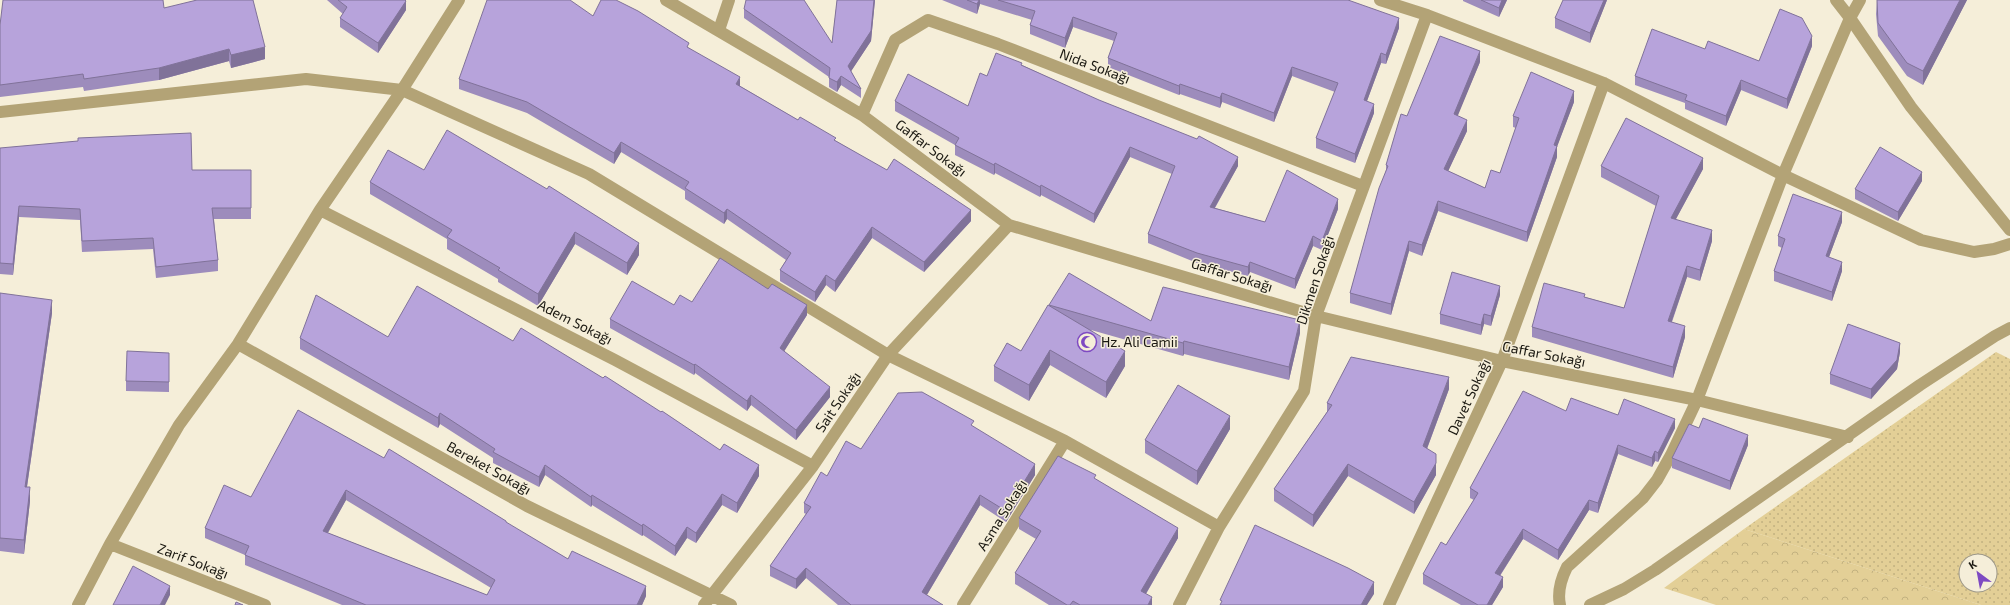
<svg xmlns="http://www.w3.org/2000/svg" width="2010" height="605" font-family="'Exo 2',sans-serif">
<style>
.grass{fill:url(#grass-dots);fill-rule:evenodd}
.park{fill:url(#park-crowns)}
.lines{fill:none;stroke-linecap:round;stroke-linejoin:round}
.minor{stroke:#b3a376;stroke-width:12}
.wall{fill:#9d8cbc;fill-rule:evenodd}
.shaded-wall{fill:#807299}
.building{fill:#b7a3db;stroke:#807299;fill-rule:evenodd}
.labels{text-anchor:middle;stroke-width:3;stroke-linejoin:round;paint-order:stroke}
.street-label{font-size:14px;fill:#1a1811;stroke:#f5eed9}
.poi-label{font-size:14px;fill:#1a1811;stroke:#f5eed9;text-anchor:start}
</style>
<defs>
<pattern id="grass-dots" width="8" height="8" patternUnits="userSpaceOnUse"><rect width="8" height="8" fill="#e3cf96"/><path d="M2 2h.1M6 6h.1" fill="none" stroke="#c2b180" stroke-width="1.8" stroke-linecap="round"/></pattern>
<pattern id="park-crowns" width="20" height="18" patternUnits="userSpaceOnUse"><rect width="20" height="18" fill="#e3cf96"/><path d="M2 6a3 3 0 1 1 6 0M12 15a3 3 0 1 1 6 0" fill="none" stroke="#c2b180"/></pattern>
</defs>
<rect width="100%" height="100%" fill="#f5eed9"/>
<!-- grass -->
<path class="grass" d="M 1996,352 L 2010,359 L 2010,605 L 1981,605 L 1744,529 ZM 1966,561 L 1990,561 L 1990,585 L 1966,585 Z"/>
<!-- park -->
<path class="park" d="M 1744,529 L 1981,605 L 1716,605 L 1664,588 Z"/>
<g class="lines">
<!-- minor -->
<path class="minor" d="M 666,0 L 862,115 L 1009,225 L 1316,316 L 1502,361 L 1697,400 L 1848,437
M 1380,0 L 1427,15 L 1604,83 L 1783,175 L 1921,240 L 1974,252 L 1994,249 L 2010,244
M 1836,0 L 1850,18 L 1911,107 L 2010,230
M 719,30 L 729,0
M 0,112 L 306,79 L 402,90 L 589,174 L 888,355 L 1065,441 L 1219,527
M 862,115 L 895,40 L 928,20 L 998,44 L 1363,186
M 320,210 L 615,360 L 813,466
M 238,344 L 527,506 L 731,605
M 110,544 L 265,605
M 78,605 L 110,544 L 179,425 L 238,344 L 320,210 L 402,90 L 459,0
M 704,605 L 813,466 L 888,355 L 1009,225
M 963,605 L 1065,441
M 1179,605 L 1219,527 L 1304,391 L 1316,316 L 1427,15
M 1389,605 L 1502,361 L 1604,83
M 1560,605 C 1557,591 1561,579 1567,567 L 1643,498 L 1657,480 L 1671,455 L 1697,400 L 1783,175 L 1850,18 L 1860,0
M 1590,605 L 1624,589 L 1655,570 L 1920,385 L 1995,336 L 2010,328"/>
</g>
<!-- wall -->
<path class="wall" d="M 327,0 L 405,0 L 406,10 L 378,53 L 340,27 L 340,18 L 343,14 Z
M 837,0 L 875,0 L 871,41 L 851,71 L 861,89 L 861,98 L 841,85 L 837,92 L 829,87 L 829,77 L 744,18 L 744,9 L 832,43 Z
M 942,0 L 1348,0 L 1399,28 L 1386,64 L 1381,63 L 1367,101 L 1374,113 L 1355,163 L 1316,148 L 1316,138 L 1335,92 L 1292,76 L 1274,122 L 1222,102 L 1220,108 L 1180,94 L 1179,95 L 1108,67 L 1108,58 L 1114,41 L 1073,27 L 1065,48 L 1030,34 L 1030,25 L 1032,20 L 980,4 L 977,14 Z
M 1463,0 L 1507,0 L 1499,17 L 1463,1 Z
M 1607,0 L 1590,43 L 1555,28 L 1555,18 Z
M 1877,0 L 1967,0 L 1923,85 L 1907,76 L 1878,36 L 1876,14 Z
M 164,8 L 265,59 L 231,68 L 229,61 L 159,80 L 84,91 L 83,87 L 0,97 L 0,25 Z
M 593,16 L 689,48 L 740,86 L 798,120 L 836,141 L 971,221 L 924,272 L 872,238 L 835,292 L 826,285 L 815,302 L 780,281 L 780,270 L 786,260 L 727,219 L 724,224 L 685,199 L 685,191 L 621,152 L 614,164 L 527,113 L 459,89 L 459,79 Z
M 1812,46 L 1787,109 L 1741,90 L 1726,126 L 1685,109 L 1685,103 L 1635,85 L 1635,76 L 1705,49 L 1759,61 Z
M 1480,62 L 1457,116 L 1467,131 L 1448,171 L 1485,188 L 1500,173 L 1516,128 L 1513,127 L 1513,116 L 1574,102 L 1557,146 L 1557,157 L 1527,242 L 1438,211 L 1422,256 L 1409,251 L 1391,315 L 1350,303 L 1350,293 L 1386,170 L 1386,165 L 1407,116 Z
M 1022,65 L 1238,166 L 1215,208 L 1265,222 L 1338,209 L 1322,250 L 1313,246 L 1295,289 L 1250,272 L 1248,276 L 1197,263 L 1148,243 L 1148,234 L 1172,174 L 1130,157 L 1094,223 L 1041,195 L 1040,197 L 995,173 L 994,175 L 955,155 L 955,145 L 895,111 L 895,101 L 968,106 L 987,76 Z
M 0,154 L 192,170 L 251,170 L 251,219 L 214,219 L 218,260 L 218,271 L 156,278 L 153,249 L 82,252 L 80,220 L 19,217 L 13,275 L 0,274 Z
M 1601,166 L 1703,169 L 1676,219 L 1712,241 L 1700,281 L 1687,277 L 1672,322 L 1685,337 L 1673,378 L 1532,337 L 1532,327 L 1585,297 L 1624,308 L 1656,206 L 1601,177 Z
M 424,170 L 639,255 L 627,275 L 575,244 L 538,306 L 498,282 L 498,279 L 447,249 L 447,239 L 370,194 L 370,182 Z
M 1922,181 L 1898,221 L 1855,199 L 1855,189 Z
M 1842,222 L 1829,257 L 1842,271 L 1832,301 L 1774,281 L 1774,271 L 1782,248 L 1778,246 L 1778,236 Z
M 0,293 L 52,313 L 27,487 L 30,501 L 24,554 L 0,551 Z
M 1500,295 L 1491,326 L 1484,324 L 1481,335 L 1440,324 L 1440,314 Z
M 692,302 L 807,315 L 784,351 L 830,397 L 796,440 L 751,405 L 747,411 L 695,373 L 694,375 L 610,328 L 610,319 L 674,305 Z
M 1049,305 L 1151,321 L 1300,333 L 1289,380 L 1184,354 L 1183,356 L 1091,330 L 1125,366 L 1106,398 L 1050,365 L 1029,401 L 994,381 L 994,366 L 1021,351 Z
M 388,337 L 513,341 L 759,476 L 737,513 L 722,505 L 696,543 L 687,538 L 675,556 L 643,535 L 642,536 L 592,505 L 591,507 L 545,475 L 539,487 L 493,463 L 493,458 L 440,424 L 438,428 L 300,349 L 300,338 Z
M 1900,352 L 1897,369 L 1871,399 L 1830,384 L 1830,374 Z
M 169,353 L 169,392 L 126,391 L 126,381 Z
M 1449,389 L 1427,449 L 1436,475 L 1414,514 L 1348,476 L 1313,527 L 1274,501 L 1274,489 L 1327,412 L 1327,403 Z
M 1566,411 L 1618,415 L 1675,428 L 1658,462 L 1655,461 L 1652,467 L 1618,454 L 1598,513 L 1589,510 L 1558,560 L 1523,539 L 1500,576 L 1503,587 L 1492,605 L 1461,605 L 1423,584 L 1423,574 L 1446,545 L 1474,500 L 1470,498 L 1470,488 Z
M 974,427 L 1035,475 L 1006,522 L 980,505 L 927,595 L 943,605 L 838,605 L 806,578 L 796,589 L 770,576 L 770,566 L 806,514 L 804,513 L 804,503 L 861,449 Z
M 1699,428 L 1748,445 L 1730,490 L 1672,468 L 1672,458 Z
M 1230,429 L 1197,485 L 1145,453 L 1145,440 Z
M 384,458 L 506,523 L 568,559 L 646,596 L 642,605 L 342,605 L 245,565 L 245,555 L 205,538 L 205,528 L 251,497 ZM 346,500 L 491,588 L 487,595 L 328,533 Z
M 1096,479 L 1178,538 L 1146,594 L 1152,605 L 1049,605 L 1015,584 L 1015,573 L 1036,539 L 1019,529 L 1019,518 Z"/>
<!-- shaded-wall -->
<path class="shaded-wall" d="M 874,0 L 875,0 L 871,41 L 848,76 L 848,66 Z
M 979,0 L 980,0 L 980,4 L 977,14 L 977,4 Z
M 1502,0 L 1507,0 L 1499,17 L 1499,8 Z
M 1604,0 L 1607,0 L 1590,43 L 1590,33 Z
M 1960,0 L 1967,0 L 1923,85 L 1923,71 Z
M 406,1 L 406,10 L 378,53 L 378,43 Z
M 1073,17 L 1073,27 L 1065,48 L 1065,38 Z
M 1399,18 L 1399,28 L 1386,64 L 1386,55 Z
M 1812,36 L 1812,46 L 1787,109 L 1787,99 Z
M 265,47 L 265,59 L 231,68 L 231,55 Z
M 229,49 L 229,61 L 159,80 L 159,68 Z
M 1480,51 L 1480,62 L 1454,125 L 1454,114 Z
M 1381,53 L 1381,63 L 1364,109 L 1364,100 Z
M 1292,67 L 1292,76 L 1274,122 L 1274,113 Z
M 841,76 L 841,85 L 837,92 L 837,82 Z
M 740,77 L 740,88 L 736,84 Z
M 1741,80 L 1741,90 L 1726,126 L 1726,116 Z
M 1180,84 L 1180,94 L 1179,95 L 1179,86 Z
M 1574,91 L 1574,102 L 1554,155 L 1554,145 Z
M 1222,93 L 1222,102 L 1220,108 L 1220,98 Z
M 1374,104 L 1374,113 L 1355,163 L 1355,154 Z
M 1467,120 L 1467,131 L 1444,180 L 1444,169 Z
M 621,142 L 621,152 L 614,164 L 614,153 Z
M 1557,146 L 1557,157 L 1527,242 L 1527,232 Z
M 1130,147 L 1130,157 L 1094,223 L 1094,214 Z
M 1238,157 L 1238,166 L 1210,216 L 1210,207 Z
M 1703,158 L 1703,169 L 1671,228 L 1671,218 Z
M 995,163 L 995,173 L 994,175 L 994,165 Z
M 1922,172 L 1922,181 L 1898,221 L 1898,212 Z
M 1041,185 L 1041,195 L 1040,197 L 1040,187 Z
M 1338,199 L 1338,209 L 1322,250 L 1322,241 Z
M 1438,201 L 1438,211 L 1422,256 L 1422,245 Z
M 19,206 L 19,217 L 13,275 L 13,264 Z
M 727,209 L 727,219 L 724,224 L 724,213 Z
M 971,210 L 971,221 L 924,272 L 924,262 Z
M 1842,212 L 1842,222 L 1826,265 L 1826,256 Z
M 872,227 L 872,238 L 835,292 L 835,281 Z
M 1712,230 L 1712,241 L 1700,281 L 1700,270 Z
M 575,232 L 575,244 L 538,306 L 538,294 Z
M 1313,236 L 1313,246 L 1295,289 L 1295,279 Z
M 1409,241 L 1409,251 L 1391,315 L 1391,304 Z
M 639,243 L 639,255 L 627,275 L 627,263 Z
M 1250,262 L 1250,272 L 1248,276 L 1248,267 Z
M 1842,262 L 1842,271 L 1832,301 L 1832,292 Z
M 1687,266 L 1687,277 L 1668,332 L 1668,321 Z
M 826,275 L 826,285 L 815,302 L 815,292 Z
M 1500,286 L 1500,295 L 1491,326 L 1491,316 Z
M 52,300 L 52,313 L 25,500 L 25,487 Z
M 807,305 L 807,315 L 780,358 L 780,348 Z
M 1484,314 L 1484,324 L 1481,335 L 1481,325 Z
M 1300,320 L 1300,333 L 1289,380 L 1289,367 Z
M 1685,326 L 1685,337 L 1673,378 L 1673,367 Z
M 1184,341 L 1184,354 L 1183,356 L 1183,343 Z
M 1900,343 L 1900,352 L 1897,369 L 1871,399 L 1871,389 Z
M 1050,350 L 1050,365 L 1029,401 L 1029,385 Z
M 1125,351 L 1125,366 L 1106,398 L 1106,382 Z
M 695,364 L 695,373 L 694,375 L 694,365 Z
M 1449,377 L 1449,389 L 1423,459 L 1423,446 Z
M 830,387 L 830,397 L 796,440 L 796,430 Z
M 751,395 L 751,405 L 747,411 L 747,401 Z
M 440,413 L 440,424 L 438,428 L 438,418 Z
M 1230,416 L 1230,429 L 1197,485 L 1197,471 Z
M 1675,419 L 1675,428 L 1658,462 L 1658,453 Z
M 1748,435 L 1748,445 L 1730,490 L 1730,481 Z
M 1618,445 L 1618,454 L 1598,513 L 1598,503 Z
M 1655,451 L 1655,461 L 1652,467 L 1652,458 Z
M 1436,463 L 1436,475 L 1414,514 L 1414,502 Z
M 1035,464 L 1035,475 L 1006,522 L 1006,511 Z
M 1348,464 L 1348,476 L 1313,527 L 1313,515 Z
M 545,465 L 545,475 L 539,487 L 539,477 Z
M 759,465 L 759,476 L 737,513 L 737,503 Z
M 30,487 L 30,501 L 24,554 L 24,540 Z
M 346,490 L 346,500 L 323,541 L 323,531 Z
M 722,494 L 722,505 L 696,543 L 696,533 Z
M 592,495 L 592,505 L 591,507 L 591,497 Z
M 980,495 L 980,505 L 922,603 L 922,592 Z
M 1589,500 L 1589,510 L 1558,560 L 1558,550 Z
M 643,524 L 643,535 L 642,536 L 642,526 Z
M 687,527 L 687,538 L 675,556 L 675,546 Z
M 1178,528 L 1178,538 L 1141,602 L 1141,591 Z
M 1523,529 L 1523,539 L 1495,583 L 1495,573 Z
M 806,568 L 806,578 L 796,589 L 796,579 Z
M 1503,577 L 1503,587 L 1492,605 L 1487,605 Z
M 1374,582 L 1374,594 L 1367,605 L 1361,605 Z
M 170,586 L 170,595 L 165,605 L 160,605 Z
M 646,586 L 646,596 L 642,605 L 637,605 Z
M 1152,597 L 1152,605 L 1148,605 Z"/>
<!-- building -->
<path class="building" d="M 3,0 L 163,0 L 164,8 L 197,0 L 253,0 L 265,47 L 231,55 L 229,49 L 159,68 L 84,79 L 83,74 L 0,85 L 0,25 Z
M 338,0 L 405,0 L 406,1 L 378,43 L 340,18 L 347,7 Z
M 487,0 L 570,0 L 593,16 L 601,0 L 616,0 L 638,11 L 689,43 L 687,47 L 740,77 L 736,84 L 798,120 L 800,117 L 836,138 L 834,140 L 887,170 L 894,159 L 971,210 L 924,262 L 872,227 L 835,281 L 826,275 L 815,292 L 780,270 L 791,253 L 727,209 L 724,213 L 685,188 L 689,182 L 621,142 L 614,153 L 527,102 L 459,79 Z
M 746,0 L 804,0 L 832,43 L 837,0 L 874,0 L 871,31 L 848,66 L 861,89 L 841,76 L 837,82 L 829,78 L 830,68 L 744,9 Z
M 967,0 L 979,0 L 977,4 Z
M 998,0 L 1348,0 L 1399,18 L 1386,55 L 1381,53 L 1364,100 L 1374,104 L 1355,154 L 1316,138 L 1338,83 L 1292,67 L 1274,113 L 1222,93 L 1220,98 L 1180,84 L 1179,86 L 1108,58 L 1117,33 L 1073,17 L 1065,38 L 1030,25 L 1035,11 Z
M 1481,0 L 1502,0 L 1499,8 Z
M 1563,0 L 1604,0 L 1590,33 L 1555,18 Z
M 1877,0 L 1960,0 L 1923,71 L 1907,63 L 1878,23 Z
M 1780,9 L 1802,18 L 1812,36 L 1787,99 L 1741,80 L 1726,116 L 1685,100 L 1687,95 L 1635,76 L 1652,29 L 1705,49 L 1708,41 L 1759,61 Z
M 1440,36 L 1480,51 L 1454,114 L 1467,120 L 1444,169 L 1485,188 L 1491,170 L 1500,173 L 1519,118 L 1513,116 L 1531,72 L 1574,91 L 1554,145 L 1557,146 L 1527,232 L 1438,201 L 1422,245 L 1409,241 L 1391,304 L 1350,293 L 1379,188 L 1388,166 L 1386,165 L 1401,114 L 1407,116 Z
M 996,53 L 1022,63 L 1021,65 L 1099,100 L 1197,139 L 1199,136 L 1238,157 L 1210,207 L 1265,222 L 1287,170 L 1338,199 L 1322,241 L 1313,236 L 1295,279 L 1250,262 L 1248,267 L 1197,253 L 1148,234 L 1175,166 L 1130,147 L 1094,214 L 1041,185 L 1040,187 L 995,163 L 994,165 L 955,145 L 959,138 L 895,101 L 908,74 L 968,106 L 980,73 L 987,76 Z
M 1626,118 L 1703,158 L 1671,218 L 1712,230 L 1700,270 L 1687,266 L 1668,321 L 1685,326 L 1673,367 L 1532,327 L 1544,283 L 1585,294 L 1584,297 L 1624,308 L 1659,196 L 1601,166 Z
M 447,130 L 547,189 L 549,186 L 639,243 L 627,263 L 575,232 L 538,294 L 498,270 L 500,268 L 447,237 L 452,230 L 370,182 L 388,150 L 424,170 Z
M 191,133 L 192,170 L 251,170 L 251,208 L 212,208 L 218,260 L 156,267 L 153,238 L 82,241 L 80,209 L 19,206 L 13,264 L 0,263 L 0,148 L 78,141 L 78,138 Z
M 1880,147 L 1922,172 L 1898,212 L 1855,189 Z
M 1793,194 L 1842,212 L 1826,256 L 1842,262 L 1832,292 L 1774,271 L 1785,239 L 1778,236 Z
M 720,258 L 768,289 L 772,284 L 807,305 L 780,348 L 830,387 L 796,430 L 751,395 L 747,401 L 695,364 L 694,365 L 610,319 L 632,281 L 674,305 L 680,295 L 692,302 Z
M 1452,272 L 1500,286 L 1491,316 L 1484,314 L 1481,325 L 1440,314 Z
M 1069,273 L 1151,321 L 1163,287 L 1300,320 L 1289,367 L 1184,341 L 1183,343 L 1049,305 Z
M 417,286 L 513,341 L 521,328 L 603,378 L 605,376 L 661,412 L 662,411 L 720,450 L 724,444 L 759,465 L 737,503 L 722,494 L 696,533 L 687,527 L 675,546 L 643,524 L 642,526 L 592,495 L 591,497 L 545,465 L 539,477 L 493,452 L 495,449 L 440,413 L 438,418 L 300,338 L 316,295 L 388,337 Z
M 0,293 L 52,300 L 25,487 L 30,487 L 24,540 L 0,538 Z
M 1048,305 L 1125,351 L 1106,382 L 1050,350 L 1029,385 L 994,366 L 1007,343 L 1021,351 Z
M 1848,324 L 1900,343 L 1897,360 L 1871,389 L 1830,374 Z
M 127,351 L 169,353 L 169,382 L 126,381 Z
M 1351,357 L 1449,377 L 1423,446 L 1436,454 L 1436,463 L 1414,502 L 1348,464 L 1313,515 L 1274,489 L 1332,405 L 1327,403 Z
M 1178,385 L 1230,416 L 1197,471 L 1145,440 Z
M 1523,391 L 1566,411 L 1571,398 L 1618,415 L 1624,399 L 1675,419 L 1658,453 L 1655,451 L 1652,458 L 1618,445 L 1598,503 L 1589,500 L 1558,550 L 1523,529 L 1495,573 L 1503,577 L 1487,605 L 1478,605 L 1423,574 L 1441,542 L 1446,545 L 1478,493 L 1470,488 Z
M 922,392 L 974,421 L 971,425 L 1035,464 L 1006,511 L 980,495 L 922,592 L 943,605 L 851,605 L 806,568 L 796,579 L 770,566 L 811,507 L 804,503 L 821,472 L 827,476 L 846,441 L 861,449 L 898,393 Z
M 298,410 L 384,458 L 389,449 L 506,521 L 506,522 L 568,559 L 572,551 L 646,586 L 637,605 L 366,605 L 245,555 L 249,546 L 205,528 L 224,485 L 251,497 ZM 346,490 L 495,580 L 487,595 L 323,531 Z
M 1703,418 L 1748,435 L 1730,481 L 1672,458 L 1689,424 L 1699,428 Z
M 1058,456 L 1096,475 L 1094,478 L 1178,528 L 1141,591 L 1152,597 L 1148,605 L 1080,605 L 1073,601 L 1070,605 L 1067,605 L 1015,573 L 1041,531 L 1019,518 Z
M 1255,525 L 1348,568 L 1374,582 L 1361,605 L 1220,605 L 1222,601 L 1220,600 Z
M 133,566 L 170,586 L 160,605 L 113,605 Z
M 236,602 L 243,605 L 235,605 Z"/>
<!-- icons -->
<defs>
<g id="mosque-ring" transform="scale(1)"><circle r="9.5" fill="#f5eed9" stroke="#7e4ac2" stroke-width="1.5"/><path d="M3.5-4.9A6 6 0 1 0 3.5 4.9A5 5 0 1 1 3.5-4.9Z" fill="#7e4ac2"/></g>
</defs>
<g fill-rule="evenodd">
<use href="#mosque-ring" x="1087" y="342"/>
</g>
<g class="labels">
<!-- street labels -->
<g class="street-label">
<text transform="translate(1095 66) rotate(21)" y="5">Nida Sokağı</text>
<text transform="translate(931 148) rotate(37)" y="5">Gaffar Sokağı</text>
<text transform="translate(1232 275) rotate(17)" y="5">Gaffar Sokağı</text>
<text transform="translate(1315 280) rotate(-72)" y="5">Dikmen Sokağı</text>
<text transform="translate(575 322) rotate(27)" y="5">Adem Sokağı</text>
<text transform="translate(1544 354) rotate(11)" y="5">Gaffar Sokağı</text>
<text transform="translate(1469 397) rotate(-65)" y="5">Davet Sokağı</text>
<text transform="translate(838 402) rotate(-56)" y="5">Sait Sokağı</text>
<text transform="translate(489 468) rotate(29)" y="5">Bereket Sokağı</text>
<text transform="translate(1002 515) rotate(-58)" y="5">Asma Sokağı</text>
<text transform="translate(193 561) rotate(21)" y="5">Zarif Sokağı</text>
</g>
<!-- poi labels -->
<g class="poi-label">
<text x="1101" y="347">Hz. Ali Camii</text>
</g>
</g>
<!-- north arrow -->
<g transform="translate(1978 573) rotate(328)"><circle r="19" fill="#f5eed9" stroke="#9d9889"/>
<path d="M0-3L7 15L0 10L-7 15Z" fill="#7e4ac2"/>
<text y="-6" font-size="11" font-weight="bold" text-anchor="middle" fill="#1a1811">K</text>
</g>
</svg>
